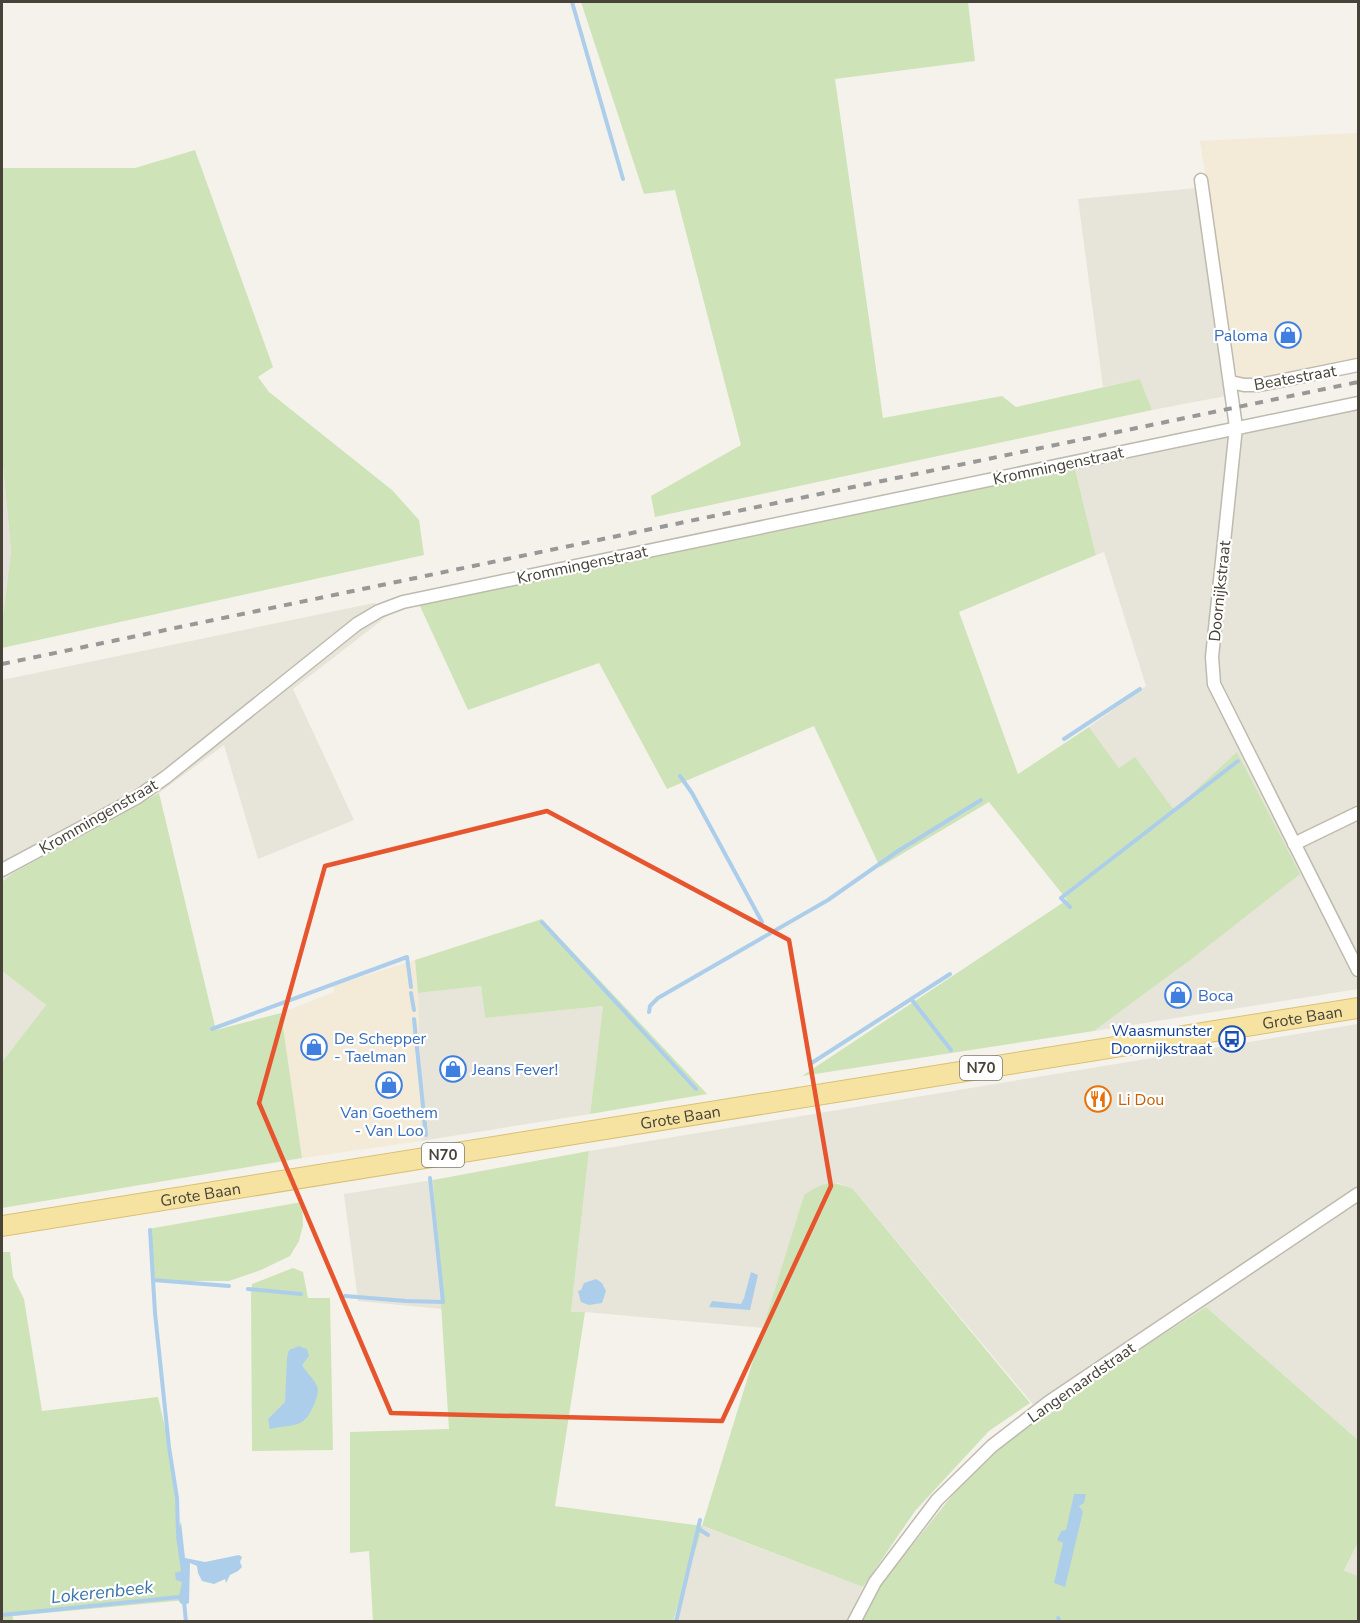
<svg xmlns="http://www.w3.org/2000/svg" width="1360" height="1623" font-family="'Nunito Sans',sans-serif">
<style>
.residential{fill:#e7e4d9}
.commercial{fill:#f3ead8}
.industrial{fill:#e4e1dc}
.green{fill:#cee4b8}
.water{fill:#adceeb}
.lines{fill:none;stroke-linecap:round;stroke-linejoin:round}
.stream{stroke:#adceeb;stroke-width:4}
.minor-casing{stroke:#bfbaae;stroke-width:15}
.primary-casing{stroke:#dac173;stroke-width:22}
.minor{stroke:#fff;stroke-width:12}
.primary{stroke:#f6e3a2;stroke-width:20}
.rail{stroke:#989898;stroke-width:4;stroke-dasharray:8 8;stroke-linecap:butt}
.marked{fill:none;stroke:#e7552f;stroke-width:4.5;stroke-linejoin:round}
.labels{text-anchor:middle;stroke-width:4.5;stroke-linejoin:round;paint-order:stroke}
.shield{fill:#fff;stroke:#7f7b74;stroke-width:1.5}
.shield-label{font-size:15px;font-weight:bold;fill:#484339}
.shop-label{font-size:16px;fill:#366cbe;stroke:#fff;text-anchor:start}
.street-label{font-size:16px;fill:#484339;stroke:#fff}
.transit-label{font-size:16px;fill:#164399;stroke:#fff;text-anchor:end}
.food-label{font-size:16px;fill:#c56008;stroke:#fff;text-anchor:start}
.water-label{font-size:18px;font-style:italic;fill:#3b75ab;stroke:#fff}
</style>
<rect width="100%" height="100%" fill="#f4f2eb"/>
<!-- residential -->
<path class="residential" d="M 1197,188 L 1226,396 L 1152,410 L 1140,379 L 1103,387 L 1078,199 Z
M 1358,404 L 1358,989 L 1094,1031 L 1189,961 L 1237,753 L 1174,810 L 1135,758 L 1119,768 L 1089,727 L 1146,686 L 1104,552 L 1096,555 L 1074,465 Z
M 374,603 L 395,610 L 293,689 L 354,820 L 258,859 L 224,745 L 159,793 L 13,873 L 2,882 L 2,680 Z
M 2,971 L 46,1005 L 2,1062 Z
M 481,986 L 485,1018 L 603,1006 L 590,1114 L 421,1141 L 418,993 Z
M 1358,1024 L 1358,1440 L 1206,1307 L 1107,1370 L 1042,1415 L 853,1189 L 838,1183 L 804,1195 L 764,1328 L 585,1312 L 571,1312 L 589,1151 Z
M 433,1180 L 442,1309 L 358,1301 L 344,1194 Z
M 702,1526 L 863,1587 L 847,1621 L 673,1622 Z
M 1358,1542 L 1358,1576 L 1344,1572 Z"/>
<!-- commercial -->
<path class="commercial" d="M 1358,133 L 1358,360 L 1238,382 L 1200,141 Z
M 415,960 L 418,993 L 421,1141 L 302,1158 L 281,1013 L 334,992 L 333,986 Z"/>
<!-- industrial -->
<path class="industrial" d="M 2,455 L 11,551 L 2,624 Z"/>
<!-- green -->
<path class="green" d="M 581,2 L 968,2 L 975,61 L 835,79 L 883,418 L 1002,396 L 1016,407 L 1140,379 L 1152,410 L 655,517 L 651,496 L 741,445 L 675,190 L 644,194 Z
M 195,150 L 273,367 L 258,377 L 269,392 L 392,490 L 419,520 L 424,555 L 2,648 L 2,624 L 11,551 L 2,455 L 2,168 L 135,168 Z
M 1074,465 L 1096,555 L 959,612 L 1018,774 L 1089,727 L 1119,768 L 1135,757 L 1174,810 L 1237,752 L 1300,874 L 1189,961 L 1094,1031 L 802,1076 L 1067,900 L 989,802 L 880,867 L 814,726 L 667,789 L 599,663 L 468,710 L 419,604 Z
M 159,793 L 216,1030 L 281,1013 L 302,1158 L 2,1208 L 2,1062 L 46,1005 L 2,971 L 2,882 L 13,873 Z
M 542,919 L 707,1094 L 590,1114 L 603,1006 L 485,1018 L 481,986 L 418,993 L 415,960 Z
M 589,1151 L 571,1312 L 585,1312 L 555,1506 L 702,1526 L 804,1195 C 823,1182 832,1180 853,1189 L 1030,1403 L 989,1431 L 915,1511 L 863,1587 L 703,1526 L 673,1621 L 373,1621 L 369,1551 L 350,1553 L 350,1432 L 449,1429 L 433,1180 Z
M 302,1202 L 303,1225 L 299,1241 L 290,1256 L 261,1270 L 229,1281 L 154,1281 L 148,1229 Z
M 2,1252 L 10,1252 L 13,1277 L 24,1299 L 42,1411 L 158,1397 L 171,1453 L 186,1600 L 13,1616 L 13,1621 L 2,1622 Z
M 293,1268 L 303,1272 L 308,1298 L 330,1298 L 333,1450 L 252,1451 L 251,1295 L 252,1284 Z
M 1206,1307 L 1358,1440 L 1358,1542 L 1344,1571 L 1358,1576 L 1358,1621 L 861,1622 L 878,1588 L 954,1493 L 995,1451 L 1045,1413 L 1107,1370 Z"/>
<!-- water -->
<path class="water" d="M 751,1272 L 758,1275 L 750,1310 L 709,1307 L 712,1301 L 741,1304 L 744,1298 Z
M 596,1279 L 602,1283 L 606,1291 L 602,1303 L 589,1305 L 581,1302 L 578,1291 L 581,1290 L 584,1283 Z
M 299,1346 L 307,1349 L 309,1356 L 302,1365 C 306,1372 312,1377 316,1384 C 320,1390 317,1396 315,1402 C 304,1430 296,1423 270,1429 L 268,1419 L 285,1402 L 287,1358 L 289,1350 Z
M 1074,1494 L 1086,1494 L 1084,1503 L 1079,1506 L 1083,1512 L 1065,1587 L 1054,1583 L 1063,1543 L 1057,1540 L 1061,1531 L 1066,1530 Z
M 181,1522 L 185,1558 L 205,1562 L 239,1555 L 242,1557 L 240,1562 L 242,1567 L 238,1571 L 230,1575 L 226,1583 L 225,1579 L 214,1584 L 202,1581 L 198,1573 L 197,1566 L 190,1563 L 189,1603 L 184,1605 L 179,1597 L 182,1582 L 176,1580 L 175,1573 L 181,1571 L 176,1537 Z"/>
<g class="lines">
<!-- stream -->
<path class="stream" d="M 572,2 L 623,179
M 1064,739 L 1140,689
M 680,776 L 692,793 L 762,922
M 1070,907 L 1061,898 L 1238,761
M 542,922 L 696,1089
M 411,993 L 414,1010
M 912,1000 L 951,1050
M 649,1012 L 650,1006 L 658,998 L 828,900 L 898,851 L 981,800
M 414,1019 L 426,1135
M 212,1029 L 407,957 L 411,987
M 810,1064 L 950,974
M 150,1230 L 155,1313 L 169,1447 L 177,1498 L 178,1534
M 153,1280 L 229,1286
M 248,1289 L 301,1294
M 345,1296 L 406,1301 L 443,1302 L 430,1178
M 699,1529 L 708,1535
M 184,1601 L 186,1622
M 2,1615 L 179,1597 L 182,1602
M 1058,1618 L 1060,1622
M 676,1622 L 700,1520"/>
<!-- minor casing -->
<g class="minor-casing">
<path id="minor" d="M 1201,180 L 1236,427 L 1212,657 L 1214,684 L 1358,970
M 1231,382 L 1244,385 L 1259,385 L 1358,365
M 1294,844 L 1358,813
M 2,870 L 103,816 L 136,798 L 166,777 L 357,624 L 379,611 L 403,602 L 1358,403
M 854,1622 L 875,1582 L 937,1500 L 992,1446 L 1049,1402 L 1358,1194"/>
</g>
<!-- primary casing -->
<g class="primary-casing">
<g id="primary">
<path id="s1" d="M 2,1226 L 1358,1008"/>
</g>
</g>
<!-- minor -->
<use href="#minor" class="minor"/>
<!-- primary -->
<use href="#primary" class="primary"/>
<!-- rail -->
<path class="rail" d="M 2,664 L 1358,382"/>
</g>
<!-- marked area -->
<path class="marked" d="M 547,811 L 789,940 L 831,1186 L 722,1421 L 391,1413 L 259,1103 L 325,866 Z"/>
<!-- icons -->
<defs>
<g id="shop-ring" transform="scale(1.35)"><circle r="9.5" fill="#fff" stroke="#3f7fe0" stroke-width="1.5"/><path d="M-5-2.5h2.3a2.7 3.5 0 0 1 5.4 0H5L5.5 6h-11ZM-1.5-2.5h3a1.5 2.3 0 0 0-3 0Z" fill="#3f7fe0"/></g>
<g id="bus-ring" transform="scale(1.35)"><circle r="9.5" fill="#fff" stroke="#1a4fb4" stroke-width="1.5"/><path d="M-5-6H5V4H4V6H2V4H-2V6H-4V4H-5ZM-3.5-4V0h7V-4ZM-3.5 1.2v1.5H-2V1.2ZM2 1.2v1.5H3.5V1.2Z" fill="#1a4fb4"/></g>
<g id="restaurant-ring" transform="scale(1.35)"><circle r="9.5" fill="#fff" stroke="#e8710a" stroke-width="1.5"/><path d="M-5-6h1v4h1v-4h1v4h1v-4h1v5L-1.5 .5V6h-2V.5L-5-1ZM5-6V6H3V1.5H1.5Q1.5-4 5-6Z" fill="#e8710a"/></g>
</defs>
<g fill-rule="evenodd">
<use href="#shop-ring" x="1288" y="335"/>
<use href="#shop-ring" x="1178" y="995"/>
<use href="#bus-ring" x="1232" y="1039"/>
<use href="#shop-ring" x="314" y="1047"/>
<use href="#shop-ring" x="453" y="1069"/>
<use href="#shop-ring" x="389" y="1085"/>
<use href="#restaurant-ring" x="1098" y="1099"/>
</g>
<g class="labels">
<!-- shield labels -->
<g class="shield">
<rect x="960" y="1056" width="42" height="24" rx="4.5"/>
<rect x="422" y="1143" width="42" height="24" rx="4.5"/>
</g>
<g class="shield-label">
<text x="981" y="1073">N70</text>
<text x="443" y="1160">N70</text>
</g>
<!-- shop labels -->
<g class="shop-label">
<text x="1268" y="341" text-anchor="end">Paloma</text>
<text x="1198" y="1001">Boca</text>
<text x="334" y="1044">De Schepper<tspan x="334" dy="18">- Taelman</tspan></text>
<text x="472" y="1075">Jeans Fever!</text>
<text x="389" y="1118" text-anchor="middle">Van Goethem<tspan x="389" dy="18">- Van Loo</tspan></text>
</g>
<!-- street labels -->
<g class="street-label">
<text transform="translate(1295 377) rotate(-10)" y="6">Beatestraat</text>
<text transform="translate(1058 465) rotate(-12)" y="6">Krommingenstraat</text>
<text transform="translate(582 564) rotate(-12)" y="6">Krommingenstraat</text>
<text transform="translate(1219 591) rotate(-84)" y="6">Doornijkstraat</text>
<text transform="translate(98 816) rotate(-30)" y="6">Krommingenstraat</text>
<text dy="6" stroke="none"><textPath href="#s1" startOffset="1317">Grote Baan</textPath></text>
<text dy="6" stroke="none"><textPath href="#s1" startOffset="687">Grote Baan</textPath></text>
<text dy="6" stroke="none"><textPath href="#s1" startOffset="201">Grote Baan</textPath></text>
<text transform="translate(1081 1382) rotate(-35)" y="6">Langenaardstraat</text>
</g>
<!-- transit labels -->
<g class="transit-label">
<text x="1212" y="1036">Waasmunster<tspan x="1212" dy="18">Doornijkstraat</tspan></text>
</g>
<!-- food labels -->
<g class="food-label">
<text x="1118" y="1105">Li Dou</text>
</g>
<!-- water labels -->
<g class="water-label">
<text transform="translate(102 1592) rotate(-6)" y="6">Lokerenbeek</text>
</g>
</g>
<!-- border -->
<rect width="1360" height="1623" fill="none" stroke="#484339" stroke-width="6"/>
</svg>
